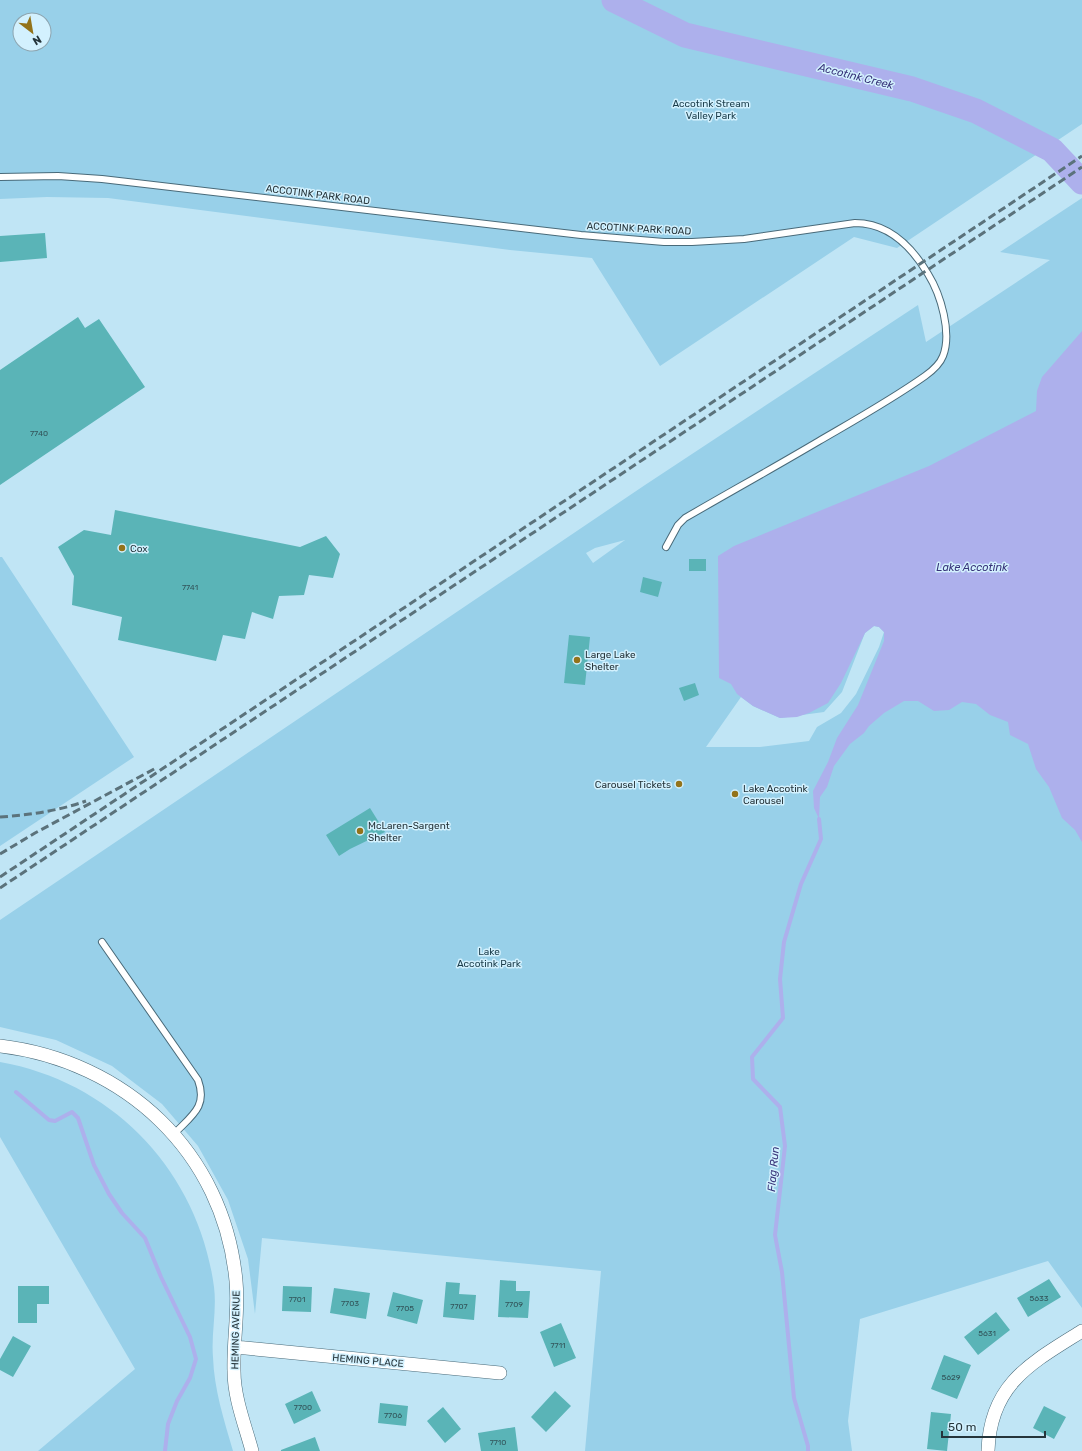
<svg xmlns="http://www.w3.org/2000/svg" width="1082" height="1451" font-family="Rubik,sans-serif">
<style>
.green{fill:#98d0e9;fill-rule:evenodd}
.water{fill:#adb0ec}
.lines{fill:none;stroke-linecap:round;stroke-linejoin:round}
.stream{stroke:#adb0ec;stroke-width:4}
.river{stroke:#adb0ec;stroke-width:25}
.building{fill:#5ab4b7}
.service-casing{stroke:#496a79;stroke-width:8}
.minor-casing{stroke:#496a79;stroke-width:14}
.service{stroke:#fff;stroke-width:6}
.minor{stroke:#fff;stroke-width:13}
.rail{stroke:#5b727b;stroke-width:3;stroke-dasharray:8 4;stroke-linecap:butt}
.poi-dot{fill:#93731a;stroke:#d3f1fe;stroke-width:1.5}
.labels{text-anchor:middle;stroke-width:3;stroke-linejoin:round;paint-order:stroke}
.number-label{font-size:8px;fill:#325459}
.park-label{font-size:10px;fill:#1a3c4a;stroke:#d3f1fe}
.street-label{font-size:10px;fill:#25343a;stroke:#d3f1fe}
.poi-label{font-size:10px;fill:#25343a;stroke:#d3f1fe;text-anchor:start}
.water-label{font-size:11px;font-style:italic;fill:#373379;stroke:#d3f1fe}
</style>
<rect width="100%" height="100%" fill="#c0e5f5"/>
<!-- green -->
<path class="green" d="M 0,0 L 1082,0 L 1082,124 L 897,248 L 854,237 L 660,366 L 592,258 L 510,250 L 108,198 L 47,197 L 0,199 ZM 20,20 L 44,20 L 44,44 L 20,44 Z
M 1082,198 L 1082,1308 L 1048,1261 L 860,1319 L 848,1421 L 852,1451 L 585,1451 L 601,1271 L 262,1238 L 255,1314 L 248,1259 L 228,1200 L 198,1146 L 162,1104 L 112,1066 L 56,1040 L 0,1027 L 0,920 L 645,485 L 918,305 L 926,342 L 1050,260 L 1000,252 ZM 625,540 L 593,563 L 586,553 L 595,548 ZM 874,626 L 879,627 L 884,632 L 879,647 L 856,694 L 841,713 L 817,727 L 809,741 L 760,747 L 706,747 L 741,697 L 753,706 L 780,718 L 824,712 L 842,692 L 865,633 Z
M 0,557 L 2,557 L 134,757 L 0,846 Z
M 0,1062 C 114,1082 199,1173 214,1287 C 217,1310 211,1334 213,1357 C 214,1389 224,1420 233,1451 L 38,1451 L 135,1369 L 0,1137 Z"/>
<!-- water -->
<path class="water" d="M 1082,331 L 1082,842 L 1075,830 L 1062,818 L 1049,787 L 1036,769 L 1028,744 L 1010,735 L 1008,722 L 990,715 L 976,704 L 962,702 L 949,710 L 934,711 L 918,701 L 904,701 L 884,713 L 869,726 L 864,733 L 850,744 L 834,766 L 827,787 L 820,797 L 819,819 L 814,808 L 813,791 L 828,762 L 837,738 L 858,705 L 884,641 L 884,632 L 879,627 L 874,626 L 865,633 L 841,683 L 828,703 L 809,713 L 797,717 L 780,718 L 753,706 L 737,694 L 731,684 L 719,678 L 718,556 L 734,546 L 929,466 L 1036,411 L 1037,391 L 1042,377 Z"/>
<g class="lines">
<!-- stream -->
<path class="stream" d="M 16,1092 L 49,1120 L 55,1121 L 72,1112 L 78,1118 L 94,1165 L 109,1194 L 122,1213 L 145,1238 L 161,1277 L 190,1337 L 196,1359 L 190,1378 L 177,1401 L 168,1424 L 165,1451
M 808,1451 L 808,1446 L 794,1398 L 782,1272 L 775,1235 L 785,1146 L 780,1107 L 753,1079 L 752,1057 L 783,1018 L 780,979 L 784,942 L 801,884 L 821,839 L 819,819"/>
<!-- river -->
<path class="river" d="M 614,0 L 685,35 L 912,89 L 976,111 L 1052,150 L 1082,182"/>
</g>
<!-- building -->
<path class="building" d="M 45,233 L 47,258 L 0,262 L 0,236 Z
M 78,317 L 85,328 L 99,319 L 145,387 L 0,485 L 0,370 Z
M 115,510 L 300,547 L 326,536 L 340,554 L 333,578 L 309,575 L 304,595 L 279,596 L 273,619 L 252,612 L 245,639 L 223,635 L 216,661 L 118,640 L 122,617 L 72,605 L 74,576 L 58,547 L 84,530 L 111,535 Z
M 689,559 L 706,559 L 706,571 L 689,571 Z
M 643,577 L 662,582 L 658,597 L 640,592 Z
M 569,635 L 590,637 L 585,685 L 564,683 Z
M 695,683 L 699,695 L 684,701 L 679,688 Z
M 370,808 L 385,832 L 350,849 L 339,856 L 326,835 Z
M 1049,1279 L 1061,1297 L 1028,1317 L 1017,1298 Z
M 500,1280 L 516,1281 L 516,1291 L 530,1291 L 528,1318 L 498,1317 Z
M 446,1282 L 460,1283 L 459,1294 L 476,1295 L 474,1320 L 443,1317 Z
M 18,1286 L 49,1286 L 49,1304 L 37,1304 L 37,1323 L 18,1323 Z
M 283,1286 L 312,1287 L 311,1312 L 282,1311 Z
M 334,1288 L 370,1293 L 366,1319 L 330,1313 Z
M 393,1292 L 423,1300 L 417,1324 L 387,1316 Z
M 996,1312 L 1010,1330 L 978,1355 L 964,1337 Z
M 561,1323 L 576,1358 L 554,1367 L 540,1332 Z
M 13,1336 L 31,1346 L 13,1377 L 0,1370 L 0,1359 Z
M 944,1355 L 971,1365 L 957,1399 L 931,1389 Z
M 312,1391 L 321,1411 L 294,1424 L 285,1404 Z
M 555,1391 L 571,1406 L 546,1432 L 531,1417 Z
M 380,1403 L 408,1406 L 406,1426 L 378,1423 Z
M 1044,1406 L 1066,1417 L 1054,1439 L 1033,1428 Z
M 443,1407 L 461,1429 L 445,1443 L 427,1421 Z
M 931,1412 L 951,1414 L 947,1451 L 927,1449 Z
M 515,1427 L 518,1451 L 481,1451 L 478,1433 Z
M 315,1437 L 320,1451 L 281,1451 L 281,1450 Z"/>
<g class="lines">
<!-- service casing -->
<g class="service-casing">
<path id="service" d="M 0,177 L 58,176 L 102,179 L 581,235 L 664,242 L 692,242 L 744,239 L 855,223 C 888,223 912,247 928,274 C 941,295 952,333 943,356 C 940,364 932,371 925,376 C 891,400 855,420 819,441 C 775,467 730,492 685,518 L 678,525 L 666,547
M 102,942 L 198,1080 C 208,1107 191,1116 174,1134"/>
</g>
<!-- minor casing -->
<g class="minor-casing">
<path id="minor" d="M 0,1046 C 125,1061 224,1152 236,1281 C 239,1311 233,1341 234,1371 C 234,1398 245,1425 252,1451
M 235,1347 L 500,1373
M 988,1451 C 990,1384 1031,1363 1082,1331"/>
</g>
<!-- service -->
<use href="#service" class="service"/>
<!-- minor -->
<use href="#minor" class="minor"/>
<!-- rail -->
<path class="rail" d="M 0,817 C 29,815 58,811 86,801
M 0,854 L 35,833 L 156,768
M 0,877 L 1082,156
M 0,888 L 1082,167"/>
</g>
<!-- markers -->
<g class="poi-dot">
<circle cx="122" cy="548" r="4"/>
<circle cx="577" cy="660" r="4"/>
<circle cx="679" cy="784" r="4"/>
<circle cx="735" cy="794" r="4"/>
<circle cx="360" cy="831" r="4"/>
</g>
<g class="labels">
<!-- number labels -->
<g class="number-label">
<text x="39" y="436">7740</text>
<text x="190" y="590">7741</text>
<text x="1039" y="1301">5633</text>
<text x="297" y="1302">7701</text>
<text x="350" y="1306">7703</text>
<text x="514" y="1307">7709</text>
<text x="459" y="1309">7707</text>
<text x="405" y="1311">7705</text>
<text x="987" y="1336">5631</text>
<text x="558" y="1348">7711</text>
<text x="951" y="1380">5629</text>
<text x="303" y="1410">7700</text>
<text x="393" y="1418">7706</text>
<text x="498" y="1445">7710</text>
</g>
<!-- park labels -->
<g class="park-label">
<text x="711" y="107">Accotink Stream<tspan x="711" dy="12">Valley Park</tspan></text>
<text x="489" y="955">Lake<tspan x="489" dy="12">Accotink Park</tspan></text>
</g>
<!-- street labels -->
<g class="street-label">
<text transform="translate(318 194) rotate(7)" y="4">ACCOTINK PARK ROAD</text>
<text transform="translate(639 228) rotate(3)" y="4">ACCOTINK PARK ROAD</text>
<text transform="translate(235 1330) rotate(-89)" y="4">HEMING AVENUE</text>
<text transform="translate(368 1360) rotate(5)" y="4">HEMING PLACE</text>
</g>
<!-- poi labels -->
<g class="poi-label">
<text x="130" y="552">Cox</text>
<text x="585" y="658">Large Lake<tspan x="585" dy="12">Shelter</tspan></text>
<text x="671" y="788" text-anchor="end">Carousel Tickets</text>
<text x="743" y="792">Lake Accotink<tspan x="743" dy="12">Carousel</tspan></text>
<text x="368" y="829">McLaren-Sargent<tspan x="368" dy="12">Shelter</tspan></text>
</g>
<!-- water labels -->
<g class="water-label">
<text transform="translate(856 76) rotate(14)" y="4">Accotink Creek</text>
<text x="972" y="571">Lake Accotink</text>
<text transform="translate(773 1169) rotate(-85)" y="4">Flag Run</text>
</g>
</g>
<!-- north arrow -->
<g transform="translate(32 32) rotate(149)"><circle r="19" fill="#d3f1fe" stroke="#8da5b0"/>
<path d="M0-3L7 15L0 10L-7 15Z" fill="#93731a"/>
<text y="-6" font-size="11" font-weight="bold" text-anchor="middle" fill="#25343a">N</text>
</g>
<!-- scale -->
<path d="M942 1431v6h103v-6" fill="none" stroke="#25343a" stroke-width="2"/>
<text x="948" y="1431" font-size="12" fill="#25343a" stroke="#d3f1fe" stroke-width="3" paint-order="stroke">50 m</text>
</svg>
